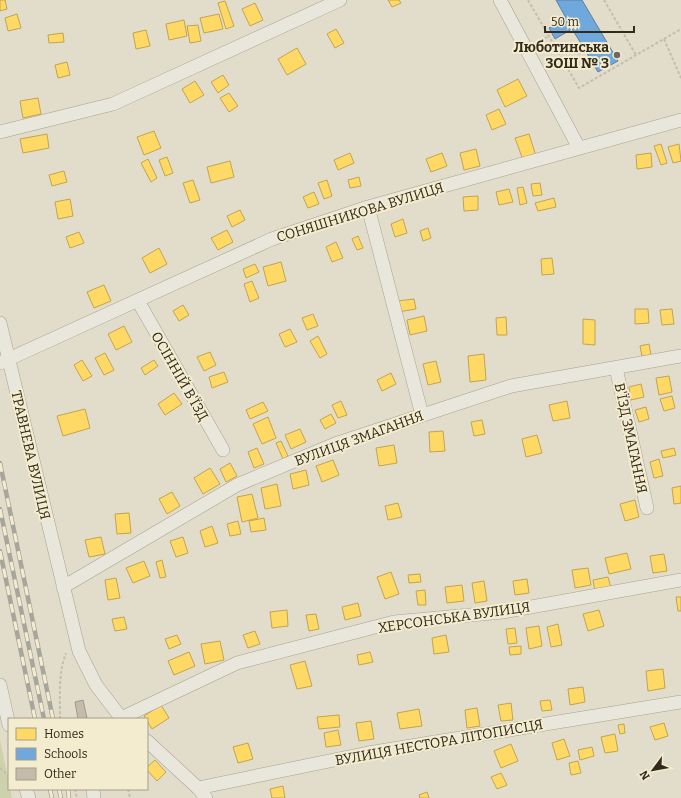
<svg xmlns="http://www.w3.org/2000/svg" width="681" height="798" font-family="Bitter,serif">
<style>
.green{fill:#cdd1ac}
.homes{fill:#ffd966;stroke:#c2a450}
.schools{fill:#6fa8dc;stroke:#5d82a2}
.building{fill:#c4bbab;stroke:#a0988a}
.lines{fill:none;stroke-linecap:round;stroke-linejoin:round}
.street-casing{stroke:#a6a194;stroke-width:14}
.path{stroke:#c2beb2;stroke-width:2;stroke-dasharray:3 2;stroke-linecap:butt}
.street{stroke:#e9e6db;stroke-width:13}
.rail-casing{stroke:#a8a59b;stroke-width:4.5}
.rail{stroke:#f3eccf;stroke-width:3;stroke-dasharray:9;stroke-linecap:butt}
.poi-dot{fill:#706959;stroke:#f3eccf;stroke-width:1.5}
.labels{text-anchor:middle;stroke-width:4;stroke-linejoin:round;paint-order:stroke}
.poi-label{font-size:14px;font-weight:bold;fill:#332a1c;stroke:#f3eccf;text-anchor:end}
.street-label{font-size:14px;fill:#332a1c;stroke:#f3eccf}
</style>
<rect width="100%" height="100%" fill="#e1ddca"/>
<!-- green -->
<path class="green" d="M 0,740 L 12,798 L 0,798 Z"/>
<!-- homes -->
<path class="homes" d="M 0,0 L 5,0 L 7,9 L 0,11 Z
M 388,0 L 399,0 L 401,3 L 392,7 Z
M 225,1 L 234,26 L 226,29 L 218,3 Z
M 255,3 L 263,20 L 250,26 L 242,9 Z
M 17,14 L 21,28 L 8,31 L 5,18 Z
M 219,14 L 223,29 L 204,33 L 200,18 Z
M 184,20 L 187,36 L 169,40 L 166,24 Z
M 198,25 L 201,41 L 190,43 L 187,26 Z
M 336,29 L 344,43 L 335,48 L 327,34 Z
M 146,30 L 150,46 L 136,49 L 133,33 Z
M 63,33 L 64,42 L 49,43 L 48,35 Z
M 297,48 L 306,64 L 287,75 L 278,59 Z
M 67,62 L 70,75 L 58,78 L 55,65 Z
M 223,75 L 229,85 L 218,93 L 211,82 Z
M 518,79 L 527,96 L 505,107 L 497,90 Z
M 195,81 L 204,95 L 190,103 L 182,89 Z
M 229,93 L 238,106 L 229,112 L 220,98 Z
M 38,98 L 41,114 L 23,118 L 20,101 Z
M 499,109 L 506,124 L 492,130 L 486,115 Z
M 154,131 L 161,148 L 144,155 L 137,137 Z
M 47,134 L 49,148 L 23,153 L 20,139 Z
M 529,134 L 536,156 L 523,160 L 515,138 Z
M 661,144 L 667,163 L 661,165 L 654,146 Z
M 679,144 L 681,161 L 673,163 L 668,147 Z
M 476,149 L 480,166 L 464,170 L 460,153 Z
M 350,153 L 354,163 L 338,170 L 334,160 Z
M 442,153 L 447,166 L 431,172 L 426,159 Z
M 651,153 L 652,167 L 637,169 L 636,155 Z
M 167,157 L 173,173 L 165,176 L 159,160 Z
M 148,159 L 157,178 L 151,182 L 141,163 Z
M 230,161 L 234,177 L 211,183 L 207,167 Z
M 64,171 L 67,182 L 52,186 L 49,175 Z
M 359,177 L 361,186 L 350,188 L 348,180 Z
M 193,180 L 200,200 L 190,203 L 183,183 Z
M 327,180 L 332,196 L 324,199 L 318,183 Z
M 540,183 L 542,195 L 533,196 L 531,184 Z
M 523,187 L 527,203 L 520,205 L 517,188 Z
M 509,189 L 513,202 L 499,205 L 496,192 Z
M 314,192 L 319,204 L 308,208 L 303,197 Z
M 478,196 L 478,210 L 464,211 L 463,197 Z
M 554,198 L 556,207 L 538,211 L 535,203 Z
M 70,199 L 73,216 L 58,219 L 55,202 Z
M 240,210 L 245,220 L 232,227 L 227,216 Z
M 403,219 L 407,233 L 395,237 L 391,224 Z
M 428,228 L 431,238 L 423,241 L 420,231 Z
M 227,230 L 233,242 L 218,250 L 211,238 Z
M 79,232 L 84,243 L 70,248 L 66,237 Z
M 358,236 L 363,248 L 357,250 L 352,239 Z
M 336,242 L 343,258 L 332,262 L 326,247 Z
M 159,248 L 167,264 L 150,273 L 142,258 Z
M 552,258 L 554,274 L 542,275 L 541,259 Z
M 281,262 L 286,281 L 268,286 L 263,267 Z
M 255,264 L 259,272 L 246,278 L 243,269 Z
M 252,281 L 259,298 L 250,302 L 244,284 Z
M 104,285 L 111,301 L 94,308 L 87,292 Z
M 414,299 L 416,309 L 398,312 L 397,301 Z
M 183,305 L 189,315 L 179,321 L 173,311 Z
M 635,309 L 648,309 L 649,323 L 635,324 Z
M 672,309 L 674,324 L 662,325 L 660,310 Z
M 313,314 L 318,326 L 307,330 L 302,318 Z
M 424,316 L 427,331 L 410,335 L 407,320 Z
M 506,317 L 507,335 L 497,335 L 496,318 Z
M 583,319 L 595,320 L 595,345 L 583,344 Z
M 124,326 L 132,342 L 116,350 L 108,334 Z
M 290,329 L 297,342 L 285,347 L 279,334 Z
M 318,336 L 327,354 L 320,358 L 310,341 Z
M 649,344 L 651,355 L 642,356 L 640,346 Z
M 210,352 L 216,365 L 204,371 L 197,357 Z
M 105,353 L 114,370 L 104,375 L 95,358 Z
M 484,354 L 486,380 L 470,382 L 468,356 Z
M 82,360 L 92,376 L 83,381 L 74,365 Z
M 154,360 L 158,366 L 145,375 L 141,368 Z
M 436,361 L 441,382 L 428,385 L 423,364 Z
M 224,372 L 228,382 L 212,388 L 209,377 Z
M 391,373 L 396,384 L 382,391 L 377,380 Z
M 669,376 L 672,392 L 659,395 L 656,378 Z
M 641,384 L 644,397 L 631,400 L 629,387 Z
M 174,393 L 182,404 L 165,415 L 158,404 Z
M 672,396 L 675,408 L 664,411 L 660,399 Z
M 341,401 L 347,415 L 338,418 L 332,405 Z
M 567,401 L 570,418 L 553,421 L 549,405 Z
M 263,402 L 268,411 L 250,419 L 246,410 Z
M 646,407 L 649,419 L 639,422 L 635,410 Z
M 85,409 L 90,428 L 63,436 L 57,416 Z
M 331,414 L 336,423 L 325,429 L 320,420 Z
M 268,417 L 276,438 L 262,444 L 253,424 Z
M 482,420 L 485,434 L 474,436 L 471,422 Z
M 300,429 L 306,442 L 291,449 L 285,435 Z
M 443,431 L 445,451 L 430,452 L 429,432 Z
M 537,435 L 542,453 L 526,457 L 522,439 Z
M 281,441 L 288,456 L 283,459 L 276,443 Z
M 394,445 L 397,463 L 379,466 L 376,448 Z
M 257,448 L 264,464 L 254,468 L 248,452 Z
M 674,448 L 676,455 L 663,458 L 661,451 Z
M 659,459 L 663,476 L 654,478 L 650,462 Z
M 333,460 L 339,475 L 322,482 L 316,466 Z
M 230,463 L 237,476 L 226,482 L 220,469 Z
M 210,468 L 220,484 L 203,494 L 194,478 Z
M 306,470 L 309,485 L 293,489 L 290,474 Z
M 277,484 L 281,506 L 265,509 L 261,488 Z
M 681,486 L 681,503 L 674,504 L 672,488 Z
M 172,492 L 180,506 L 167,514 L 159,499 Z
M 252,494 L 258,518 L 242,522 L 237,497 Z
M 635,500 L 639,517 L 625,521 L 620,504 Z
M 398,503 L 402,517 L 388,520 L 385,506 Z
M 129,513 L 131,533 L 117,534 L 115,514 Z
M 264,518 L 266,530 L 251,532 L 249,521 Z
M 238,521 L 241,534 L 230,536 L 227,524 Z
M 212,526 L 218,543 L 205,547 L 200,531 Z
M 101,537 L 105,554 L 89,557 L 85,540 Z
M 183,537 L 188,553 L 176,557 L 170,541 Z
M 627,553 L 631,569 L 609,574 L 605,558 Z
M 664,554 L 667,571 L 653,573 L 650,556 Z
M 162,560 L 166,577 L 160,578 L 156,562 Z
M 144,561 L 150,576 L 133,583 L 126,568 Z
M 588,568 L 591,585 L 575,588 L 572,570 Z
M 391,572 L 399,594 L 385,599 L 377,577 Z
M 420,574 L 421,582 L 409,583 L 408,575 Z
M 608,577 L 611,588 L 595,592 L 593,580 Z
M 116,578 L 120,598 L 108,600 L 105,580 Z
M 527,579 L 529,593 L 515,595 L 513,581 Z
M 484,581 L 487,601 L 475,603 L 472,583 Z
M 462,585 L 464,601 L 447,603 L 445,587 Z
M 425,590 L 426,605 L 418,605 L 416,591 Z
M 676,597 L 681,597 L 681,611 L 678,611 Z
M 358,603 L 361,616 L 345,620 L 342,607 Z
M 287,610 L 288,626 L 272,628 L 270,612 Z
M 599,610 L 604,626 L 588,631 L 583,614 Z
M 316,614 L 319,629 L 309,631 L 306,615 Z
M 124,617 L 127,629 L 115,631 L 112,619 Z
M 558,624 L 562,645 L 551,647 L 547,627 Z
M 539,626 L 542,646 L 529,649 L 526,628 Z
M 515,628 L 517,643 L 508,644 L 506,629 Z
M 255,631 L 260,644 L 248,648 L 243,635 Z
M 177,635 L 181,644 L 169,649 L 165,639 Z
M 446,635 L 449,652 L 434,654 L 432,638 Z
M 220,641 L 224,660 L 205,664 L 201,644 Z
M 521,646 L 521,654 L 510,655 L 509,647 Z
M 189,652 L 195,666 L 174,675 L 168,661 Z
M 370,652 L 373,662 L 359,665 L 357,655 Z
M 305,661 L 312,686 L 297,689 L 290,665 Z
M 663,669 L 665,688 L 648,691 L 646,671 Z
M 583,687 L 585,702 L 570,705 L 568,689 Z
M 550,700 L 552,710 L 542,711 L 540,701 Z
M 511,703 L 513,720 L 501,721 L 498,705 Z
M 161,705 L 169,718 L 152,729 L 144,716 Z
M 477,708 L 480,726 L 467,728 L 465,710 Z
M 419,709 L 422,726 L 400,729 L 397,713 Z
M 339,715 L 340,727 L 319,729 L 317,717 Z
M 371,721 L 374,739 L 359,741 L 356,723 Z
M 664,723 L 668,736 L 655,740 L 650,727 Z
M 624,724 L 625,733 L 620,734 L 618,725 Z
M 338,730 L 341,745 L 326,747 L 324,733 Z
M 615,734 L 618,751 L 605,753 L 601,737 Z
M 564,739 L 570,756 L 557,760 L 552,743 Z
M 248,743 L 253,759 L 238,763 L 233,747 Z
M 511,744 L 518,761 L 501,768 L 494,751 Z
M 592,747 L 594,756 L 580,760 L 578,750 Z
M 155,760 L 166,772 L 157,781 L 147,770 L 147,767 Z
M 578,761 L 581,773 L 571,775 L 569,763 Z
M 501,773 L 507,785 L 497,789 L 491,777 Z
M 283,786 L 285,798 L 272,798 L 270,789 Z
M 427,792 L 429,798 L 420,798 L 419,795 Z"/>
<!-- schools -->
<path class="schools" d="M 556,0 L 582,0 L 618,61 L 598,72 L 585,50 L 578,54 L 575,49 L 582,45 L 572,29 L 555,39 L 549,28 L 566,18 Z"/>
<!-- building -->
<path class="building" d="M 83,700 L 87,718 L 78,719 L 75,702 Z"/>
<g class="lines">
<!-- street casing -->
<g class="street-casing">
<path id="street" d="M 500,0 L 579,148
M 0,132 L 113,104 L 340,0
M 368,207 L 422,415
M 138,301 L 223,450
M 0,323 L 79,651 L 96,685 L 122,719
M 0,363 L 272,239 L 368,207 L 681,120
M 616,368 L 647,508
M 63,587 L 237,485 L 335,444 L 511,386 L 681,356
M 0,685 L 9,725
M 119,719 L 237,663 L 394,622 L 503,612 L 681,580
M 147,741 L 198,788 L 206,798
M 198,788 L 368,753 L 681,702
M 26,789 L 29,798
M 93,789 L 94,798"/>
</g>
<!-- path -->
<path class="path" d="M 528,0 L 579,88 L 681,29
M 604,0 L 636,55
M 664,39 L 681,78
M 536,43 L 549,36
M 60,719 C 60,698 58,673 66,653
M 0,768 L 9,776
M 75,789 L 77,798
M 128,789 L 130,798"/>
<!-- street -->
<use href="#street" class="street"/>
<!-- rail casing -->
<g class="rail-casing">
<path id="rail" d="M 0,463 L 53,719
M 0,509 L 44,719
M 0,551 L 35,719
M 50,789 L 52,798
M 59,789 L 61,798
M 68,789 L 69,798"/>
</g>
<!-- rail -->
<use href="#rail" class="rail"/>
</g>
<!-- markers -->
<circle class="poi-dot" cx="617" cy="55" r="4"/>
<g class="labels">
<!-- poi labels -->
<g class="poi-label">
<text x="609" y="52">Люботинська<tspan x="609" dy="16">ЗОШ № 3</tspan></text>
</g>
<!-- street labels -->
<g class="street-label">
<text transform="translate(360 212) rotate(-17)" y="5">СОНЯШНИКОВА ВУЛИЦЯ</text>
<text transform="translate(180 376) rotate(60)" y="5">ОСІННІЙ В'ЇЗД</text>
<text transform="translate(359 438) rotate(-20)" y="5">ВУЛИЦЯ ЗМАГАННЯ</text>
<text transform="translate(631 438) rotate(78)" y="5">В'ЇЗД ЗМАГАННЯ</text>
<text transform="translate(31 455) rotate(77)" y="5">ТРАВНЕВА ВУЛИЦЯ</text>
<text transform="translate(454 617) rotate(-8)" y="5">ХЕРСОНСЬКА ВУЛИЦЯ</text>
<text transform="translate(439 742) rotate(-10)" y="5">ВУЛИЦЯ НЕСТОРА ЛІТОПИСЦЯ</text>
</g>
</g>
<!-- legend -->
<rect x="8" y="718" width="140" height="72" fill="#f3eccf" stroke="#a69e87"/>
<rect x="16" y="728" width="20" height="12" fill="#ffd966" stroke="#a69e87"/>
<text x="44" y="738" font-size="12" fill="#332a1c">Homes</text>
<rect x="16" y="748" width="20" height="12" fill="#6fa8dc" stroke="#a69e87"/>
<text x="44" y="758" font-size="12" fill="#332a1c">Schools</text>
<rect x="16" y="768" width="20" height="12" fill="#c4bbab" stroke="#a69e87"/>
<text x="44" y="778" font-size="12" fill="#332a1c">Other</text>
<!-- north arrow -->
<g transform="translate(653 770) rotate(238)" stroke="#f3eccf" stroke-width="3" paint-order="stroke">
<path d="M0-3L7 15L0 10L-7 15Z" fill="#332a1c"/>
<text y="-6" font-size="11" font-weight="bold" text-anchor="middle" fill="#332a1c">N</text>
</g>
<!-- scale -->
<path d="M545 26v6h89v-6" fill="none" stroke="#332a1c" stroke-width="2"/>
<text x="551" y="26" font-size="12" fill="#332a1c" stroke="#f3eccf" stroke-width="3" paint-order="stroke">50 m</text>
</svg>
